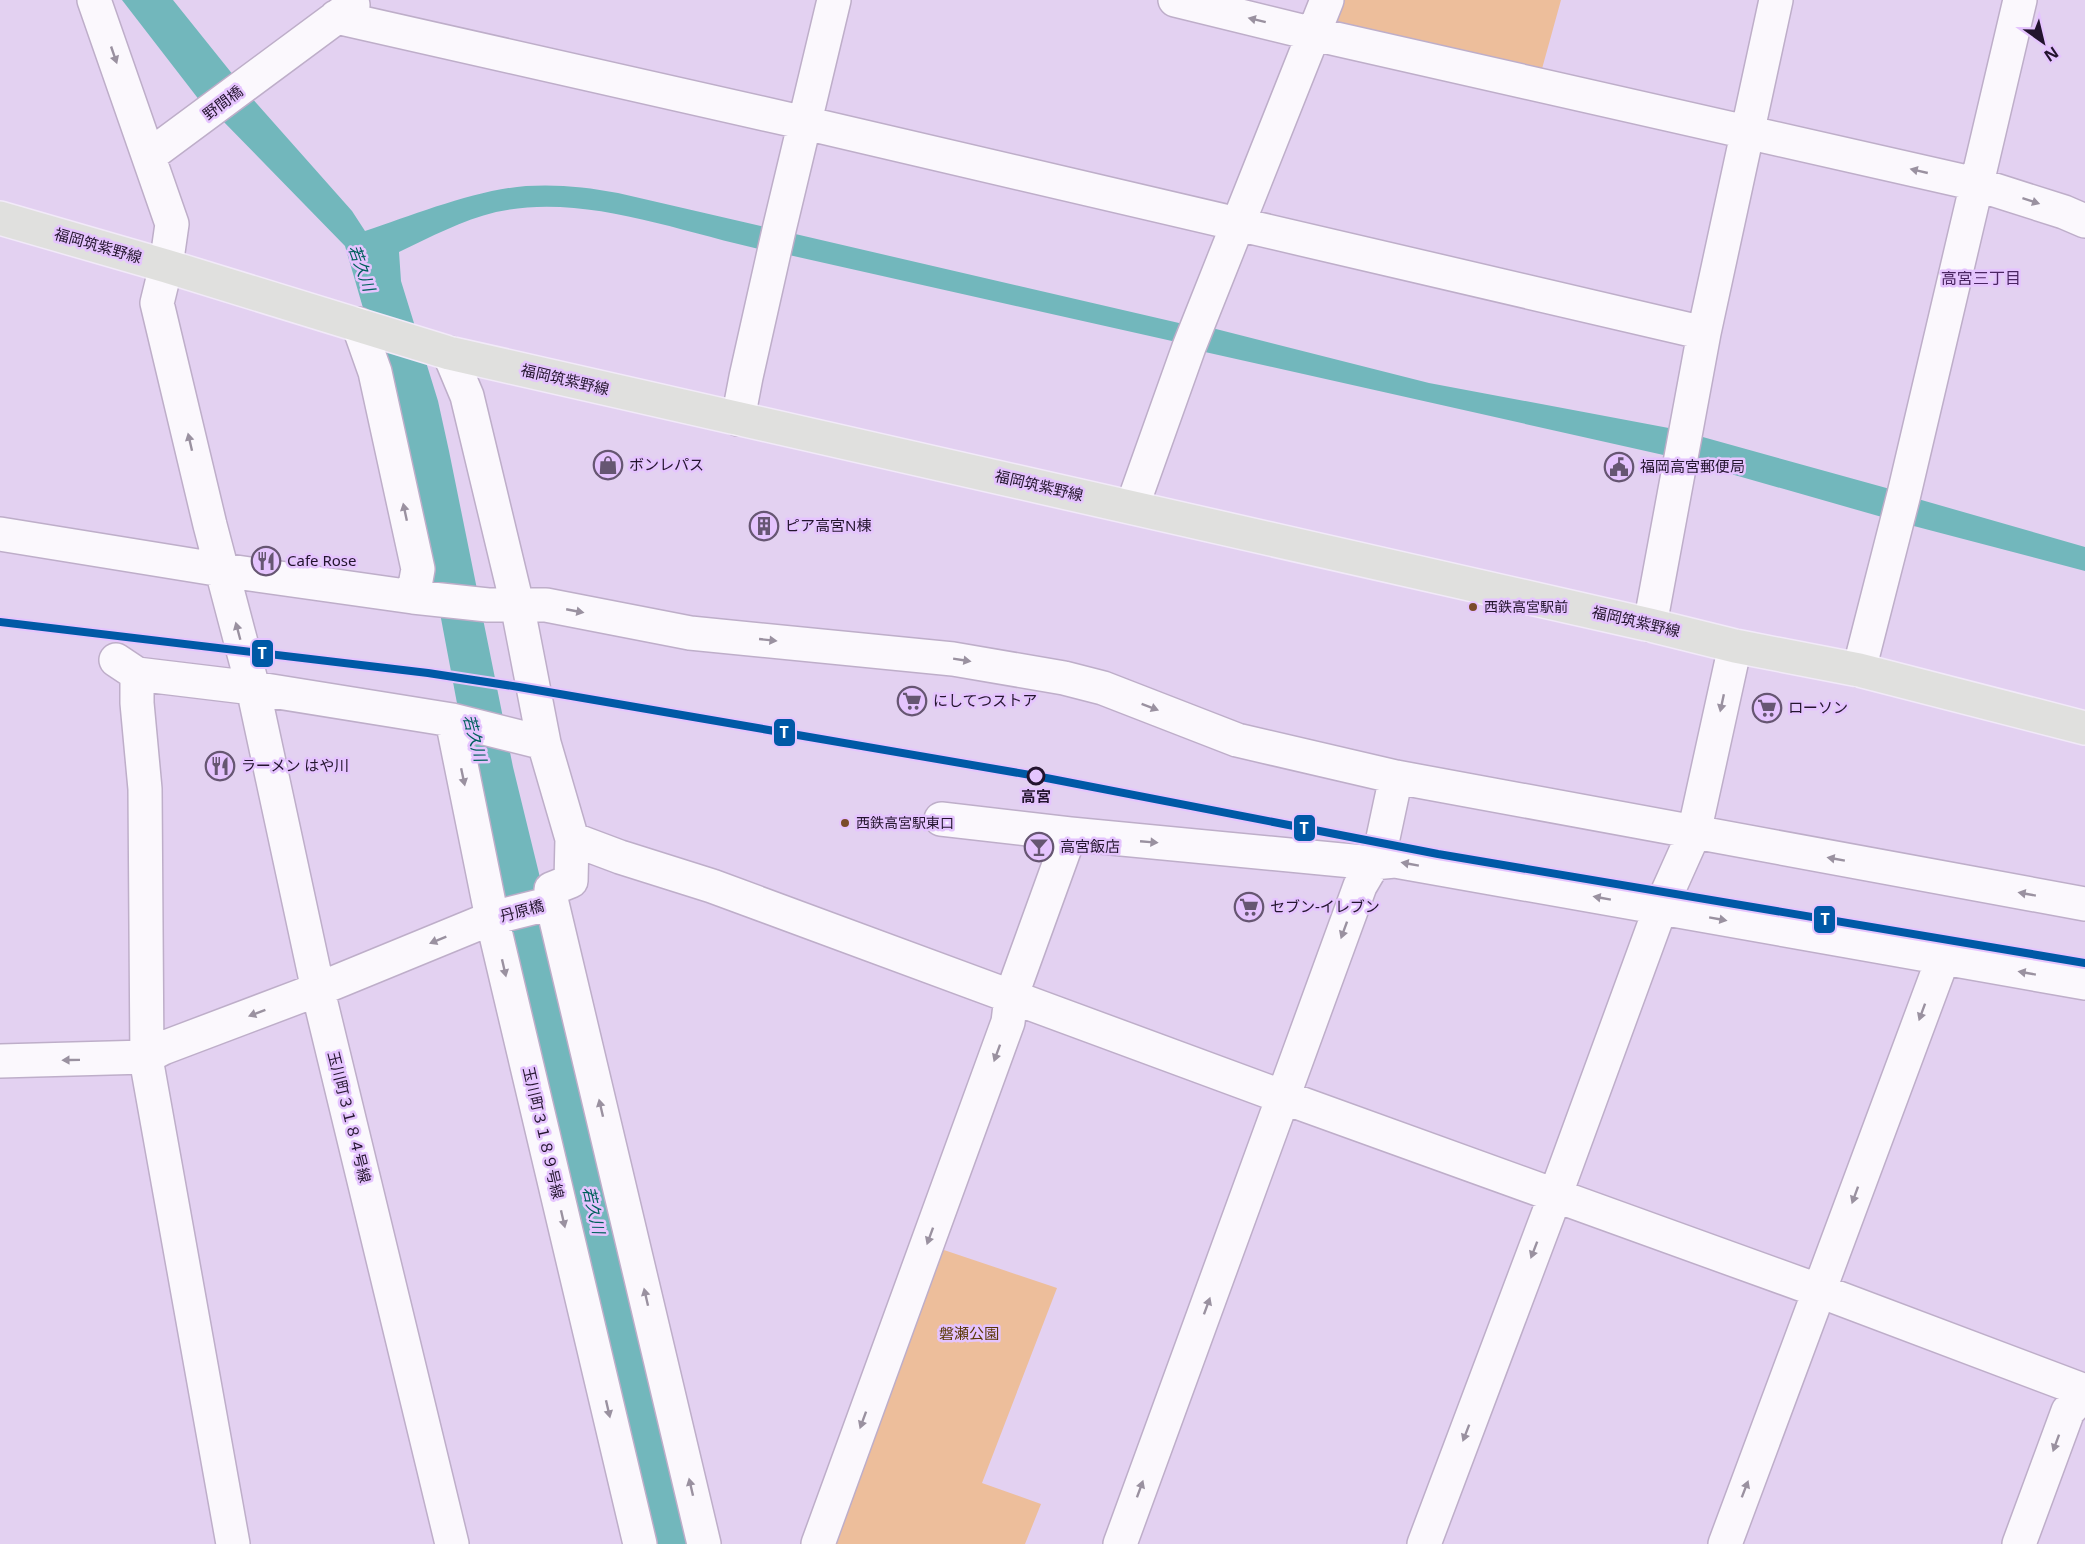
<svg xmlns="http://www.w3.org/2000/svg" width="2085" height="1544" font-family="'Noto Sans','Noto Sans JP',sans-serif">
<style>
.green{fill:#edbe9b}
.water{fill:#72b7bc}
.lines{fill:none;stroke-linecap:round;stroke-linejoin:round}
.minor-casing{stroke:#beaec9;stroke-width:36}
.major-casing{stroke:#f2eaf9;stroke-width:36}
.minor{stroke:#fbf8fd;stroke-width:33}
.major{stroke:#e0e0de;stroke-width:33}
.rail-1-casing{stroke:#e5c4fe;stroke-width:12}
.rail-1{stroke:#0059a6;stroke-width:8}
.oneway{fill:#9a91a0}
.bus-dot{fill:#7a4b2a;stroke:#e5c4fe;stroke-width:2}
.stop-dot{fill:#e5c4fe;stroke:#23142e;stroke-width:3}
.labels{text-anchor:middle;stroke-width:5;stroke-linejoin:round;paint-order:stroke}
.bus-label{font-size:14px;fill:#23142e;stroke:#e5c4fe;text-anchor:start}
.street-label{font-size:15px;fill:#23142e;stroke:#e5c4fe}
.poi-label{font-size:15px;fill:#23142e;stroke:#e5c4fe;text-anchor:start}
.stop-label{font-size:15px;font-weight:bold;fill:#23142e;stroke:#e5c4fe}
.park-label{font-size:15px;fill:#593705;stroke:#e5c4fe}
.water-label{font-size:16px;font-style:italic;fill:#00605c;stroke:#e5c4fe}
.neighbourhood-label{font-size:16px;fill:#4a2562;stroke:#e5c4fe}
.line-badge{stroke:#e5c4fe;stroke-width:2}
.badge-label{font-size:16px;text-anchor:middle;font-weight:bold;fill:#fff}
</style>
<rect width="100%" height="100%" fill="#e3d1f1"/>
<!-- green -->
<path class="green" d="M 1338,0 L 1561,0 L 1540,76 L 1329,26 Z
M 932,1246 L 1057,1288 L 982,1483 L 1041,1504 L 1025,1544 L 825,1544 Z"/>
<!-- water -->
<path class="water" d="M 122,0 L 173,0 L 250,96 L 352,211 L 365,231 C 414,215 474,190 526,186 C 557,184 587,187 618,193 L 1179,323 L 1216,329 L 1429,383 L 1674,429 L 1890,489 L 1918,499 L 2085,547 L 2085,571 L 1910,525 L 1668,456 L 1205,352 L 1172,341 L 789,255 C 694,239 592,191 496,212 C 462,220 431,237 399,252 L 401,281 L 438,401 L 449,451 L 513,767 L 575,1021 L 697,1544 L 648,1544 L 466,751 L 433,576 L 386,387 L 345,246 L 220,118 L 200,101 Z"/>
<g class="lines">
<!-- minor casing -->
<g class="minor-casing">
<path id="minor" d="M 94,0 L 172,224 L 166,266 L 157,303 L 210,525 L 253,688 L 320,999 L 452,1544
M 1175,0 L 1314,34 L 1976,184 L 2064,212 L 2085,221
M 336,17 L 805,123 L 1704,333
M 149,156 L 353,5
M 358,324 L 375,372 L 418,569 L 413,597
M 449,353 L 467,396 L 517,604 L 544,743 L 572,839 L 571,881 L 551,889 L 552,903 L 704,1544
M 738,419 L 746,377 L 779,230 L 834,0
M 1132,507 L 1189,347 L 1327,0
M 0,534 L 222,570 L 413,597 L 488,605 L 546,605 L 690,633 L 953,659 L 1064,678 L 1103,688 L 1237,740 L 1396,777 L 2085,904
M 1650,625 L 1704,333 L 1776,0
M 116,660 L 137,674 L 253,688 L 452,720 L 544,743
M 1859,670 L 1904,494 L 2020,0
M 137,674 L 137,703 L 145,789 L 147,1064 L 233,1544
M 452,720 L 492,918 L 640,1544
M 941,819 L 1070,834 L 1373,863 L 1395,861 L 2085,983
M 572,839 L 620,857 L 712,886 L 1283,1097 L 1820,1291 L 2085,1391
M 0,1061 L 146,1057 L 163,1048 L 319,989 L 492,918 L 552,903
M 818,1544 L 1008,1022 L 1011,997 L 1070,834
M 1120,1544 L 1360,886 L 1380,852 L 1396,777
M 1424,1544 L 1555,1196 L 1660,909 L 1694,833 L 1735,646
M 1725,1544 L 1943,958
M 2019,1544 L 2068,1411 L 2085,1394"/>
</g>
<!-- major casing -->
<g class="major-casing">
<path id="major" d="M 0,218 L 166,266 L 449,353 L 1650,625 L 1735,646 L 1859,670 L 2085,728"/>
</g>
<!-- minor -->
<use href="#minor" class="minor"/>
<!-- major -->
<use href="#major" class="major"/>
<!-- rail-1 casing -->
<g class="rail-1-casing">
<path id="rail-1" d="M 0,622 L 428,673 L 519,687 L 1036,776 L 1438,854 L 2085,963"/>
</g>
<!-- rail-1 -->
<use href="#rail-1" class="rail-1"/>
</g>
<!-- one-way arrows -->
<defs><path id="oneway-solid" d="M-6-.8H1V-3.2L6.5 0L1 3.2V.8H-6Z" transform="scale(1.5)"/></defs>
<g class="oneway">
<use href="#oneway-solid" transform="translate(1257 20) rotate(-166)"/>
<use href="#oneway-solid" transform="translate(114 55) rotate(71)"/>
<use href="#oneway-solid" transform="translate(1919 171) rotate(-167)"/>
<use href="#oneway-solid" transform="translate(2031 201) rotate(18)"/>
<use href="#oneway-solid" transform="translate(190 442) rotate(-103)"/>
<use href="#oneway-solid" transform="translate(405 512) rotate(-102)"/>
<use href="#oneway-solid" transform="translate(575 611) rotate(11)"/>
<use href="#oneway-solid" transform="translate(238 631) rotate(-105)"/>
<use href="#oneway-solid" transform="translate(768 640) rotate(6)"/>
<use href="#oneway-solid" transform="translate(962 660) rotate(9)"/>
<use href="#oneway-solid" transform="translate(1722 703) rotate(102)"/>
<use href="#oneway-solid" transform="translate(1150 707) rotate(21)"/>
<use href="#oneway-solid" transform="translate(463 777) rotate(78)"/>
<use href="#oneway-solid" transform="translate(1149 842) rotate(5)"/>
<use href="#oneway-solid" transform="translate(1836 859) rotate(-170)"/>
<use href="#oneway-solid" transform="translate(1410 864) rotate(-170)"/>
<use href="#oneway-solid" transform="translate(2027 894) rotate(-170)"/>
<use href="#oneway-solid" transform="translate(1602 898) rotate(-170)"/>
<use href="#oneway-solid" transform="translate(1718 919) rotate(10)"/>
<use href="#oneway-solid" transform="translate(1344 930) rotate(110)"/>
<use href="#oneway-solid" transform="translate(438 940) rotate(158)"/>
<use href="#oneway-solid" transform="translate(504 968) rotate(77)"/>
<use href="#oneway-solid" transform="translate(2027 973) rotate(-170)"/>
<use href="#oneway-solid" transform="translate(1922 1012) rotate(110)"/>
<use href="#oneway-solid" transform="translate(257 1013) rotate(159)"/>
<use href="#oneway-solid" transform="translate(997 1053) rotate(110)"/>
<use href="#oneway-solid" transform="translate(71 1060) rotate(179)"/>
<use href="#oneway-solid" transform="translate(601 1108) rotate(-103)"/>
<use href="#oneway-solid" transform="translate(1855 1195) rotate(110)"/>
<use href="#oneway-solid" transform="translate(563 1219) rotate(77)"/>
<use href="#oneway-solid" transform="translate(930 1236) rotate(110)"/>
<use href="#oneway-solid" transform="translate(1534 1250) rotate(111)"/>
<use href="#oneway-solid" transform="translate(646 1297) rotate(-103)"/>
<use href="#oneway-solid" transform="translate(1207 1306) rotate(-70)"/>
<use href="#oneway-solid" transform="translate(608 1409) rotate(77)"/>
<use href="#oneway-solid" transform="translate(863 1420) rotate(110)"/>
<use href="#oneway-solid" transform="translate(1466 1433) rotate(111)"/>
<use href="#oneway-solid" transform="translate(2056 1443) rotate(110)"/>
<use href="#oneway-solid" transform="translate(691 1487) rotate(-103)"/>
<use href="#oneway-solid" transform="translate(1140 1489) rotate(-70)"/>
<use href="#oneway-solid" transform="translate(1745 1489) rotate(-69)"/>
</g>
<!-- icons -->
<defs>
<g id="shop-ring" transform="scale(1.5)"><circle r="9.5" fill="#e5c4fe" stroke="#665672" stroke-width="1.5"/><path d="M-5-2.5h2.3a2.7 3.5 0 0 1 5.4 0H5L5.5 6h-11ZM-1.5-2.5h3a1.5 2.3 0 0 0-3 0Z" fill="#665672"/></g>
<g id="civic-ring" transform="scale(1.5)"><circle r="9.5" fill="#e5c4fe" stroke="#665672" stroke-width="1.5"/><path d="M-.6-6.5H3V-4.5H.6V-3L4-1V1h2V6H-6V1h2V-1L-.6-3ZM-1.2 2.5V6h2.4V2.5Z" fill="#665672"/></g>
<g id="building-ring" transform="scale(1.5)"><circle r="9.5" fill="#e5c4fe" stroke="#665672" stroke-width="1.5"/><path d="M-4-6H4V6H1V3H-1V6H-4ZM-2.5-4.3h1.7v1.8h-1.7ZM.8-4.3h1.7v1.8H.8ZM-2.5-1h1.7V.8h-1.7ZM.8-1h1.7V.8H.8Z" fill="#665672"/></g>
<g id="restaurant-ring" transform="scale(1.5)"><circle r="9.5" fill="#e5c4fe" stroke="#665672" stroke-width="1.5"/><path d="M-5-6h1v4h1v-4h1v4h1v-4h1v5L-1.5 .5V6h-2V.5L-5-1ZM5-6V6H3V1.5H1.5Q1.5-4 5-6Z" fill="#665672"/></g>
<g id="supermarket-ring" transform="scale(1.5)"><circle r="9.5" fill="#e5c4fe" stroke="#665672" stroke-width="1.5"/><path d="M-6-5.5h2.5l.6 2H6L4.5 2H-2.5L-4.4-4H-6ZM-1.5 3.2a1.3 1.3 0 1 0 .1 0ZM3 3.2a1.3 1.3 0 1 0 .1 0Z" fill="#665672"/></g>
<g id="bar-ring" transform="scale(1.5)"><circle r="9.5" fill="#e5c4fe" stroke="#665672" stroke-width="1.5"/><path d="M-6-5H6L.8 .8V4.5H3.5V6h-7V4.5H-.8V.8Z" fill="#665672"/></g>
</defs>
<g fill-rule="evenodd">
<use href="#shop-ring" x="608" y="465"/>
<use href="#civic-ring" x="1619" y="467"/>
<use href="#building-ring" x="764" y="526"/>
<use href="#restaurant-ring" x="266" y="561"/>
<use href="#supermarket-ring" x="912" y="701"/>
<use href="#supermarket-ring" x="1767" y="708"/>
<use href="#restaurant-ring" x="220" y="766"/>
<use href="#bar-ring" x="1039" y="847"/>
<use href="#supermarket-ring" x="1249" y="907"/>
</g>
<!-- markers -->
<g class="bus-dot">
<circle cx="1473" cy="607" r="5"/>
<circle cx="845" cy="823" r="5"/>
</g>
<circle class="stop-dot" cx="1036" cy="776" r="8"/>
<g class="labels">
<!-- bus labels -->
<g class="bus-label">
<text x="1484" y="612">西鉄高宮駅前</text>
<text x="856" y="828">西鉄高宮駅東口</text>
</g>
<!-- street labels -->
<g class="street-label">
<text transform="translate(223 103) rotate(-37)" y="5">野間橋</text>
<text transform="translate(98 246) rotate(16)" y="5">福岡筑紫野線</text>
<text transform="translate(565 380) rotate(13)" y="5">福岡筑紫野線</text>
<text transform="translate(1039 486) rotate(13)" y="5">福岡筑紫野線</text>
<text transform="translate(1636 622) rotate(13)" y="5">福岡筑紫野線</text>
<text transform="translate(522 911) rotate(-15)" y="5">丹原橋</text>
<text transform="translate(349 1117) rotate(76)" y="5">玉川町３１８４号線</text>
<text transform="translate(543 1133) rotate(77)" y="5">玉川町３１８９号線</text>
</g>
<!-- poi labels -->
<g class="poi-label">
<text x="629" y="470">ボンレパス</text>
<text x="1640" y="472">福岡高宮郵便局</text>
<text x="785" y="531">ピア高宮N棟</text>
<text x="287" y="566">Cafe Rose</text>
<text x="933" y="706">にしてつストア</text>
<text x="1788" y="713">ローソン</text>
<text x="241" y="771">ラーメン はや川</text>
<text x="1060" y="852">高宮飯店</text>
<text x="1270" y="912">セブン-イレブン</text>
</g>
<!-- stop labels -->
<g class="stop-label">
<text x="1036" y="802">高宮</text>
</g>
<!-- park labels -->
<g class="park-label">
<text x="969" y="1339">磐瀬公園</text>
</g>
<!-- water labels -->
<g class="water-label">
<text transform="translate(362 268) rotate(70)" y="6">若久川</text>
<text transform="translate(475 738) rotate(75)" y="6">若久川</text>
<text transform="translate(594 1210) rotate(77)" y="6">若久川</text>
</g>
<!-- neighbourhood labels -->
<g class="neighbourhood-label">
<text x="1981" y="284">高宮三丁目</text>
</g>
</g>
<g class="line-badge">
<rect x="251" y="639" width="23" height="29" rx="6" fill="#0059a6"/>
<rect x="773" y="718" width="23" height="29" rx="6" fill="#0059a6"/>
<rect x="1293" y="814" width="23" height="28" rx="6" fill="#0059a6"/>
<rect x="1813" y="905" width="23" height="29" rx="6" fill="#0059a6"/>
</g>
<g class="badge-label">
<text x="262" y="659">T</text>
<text x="784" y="738">T</text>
<text x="1304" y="834">T</text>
<text x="1825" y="925">T</text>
</g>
<!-- north arrow -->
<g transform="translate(2043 42) rotate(146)" stroke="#e5c4fe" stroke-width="4.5" paint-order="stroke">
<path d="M0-4.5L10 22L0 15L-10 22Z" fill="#23142e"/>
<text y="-9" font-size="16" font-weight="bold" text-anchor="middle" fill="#23142e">N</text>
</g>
</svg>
